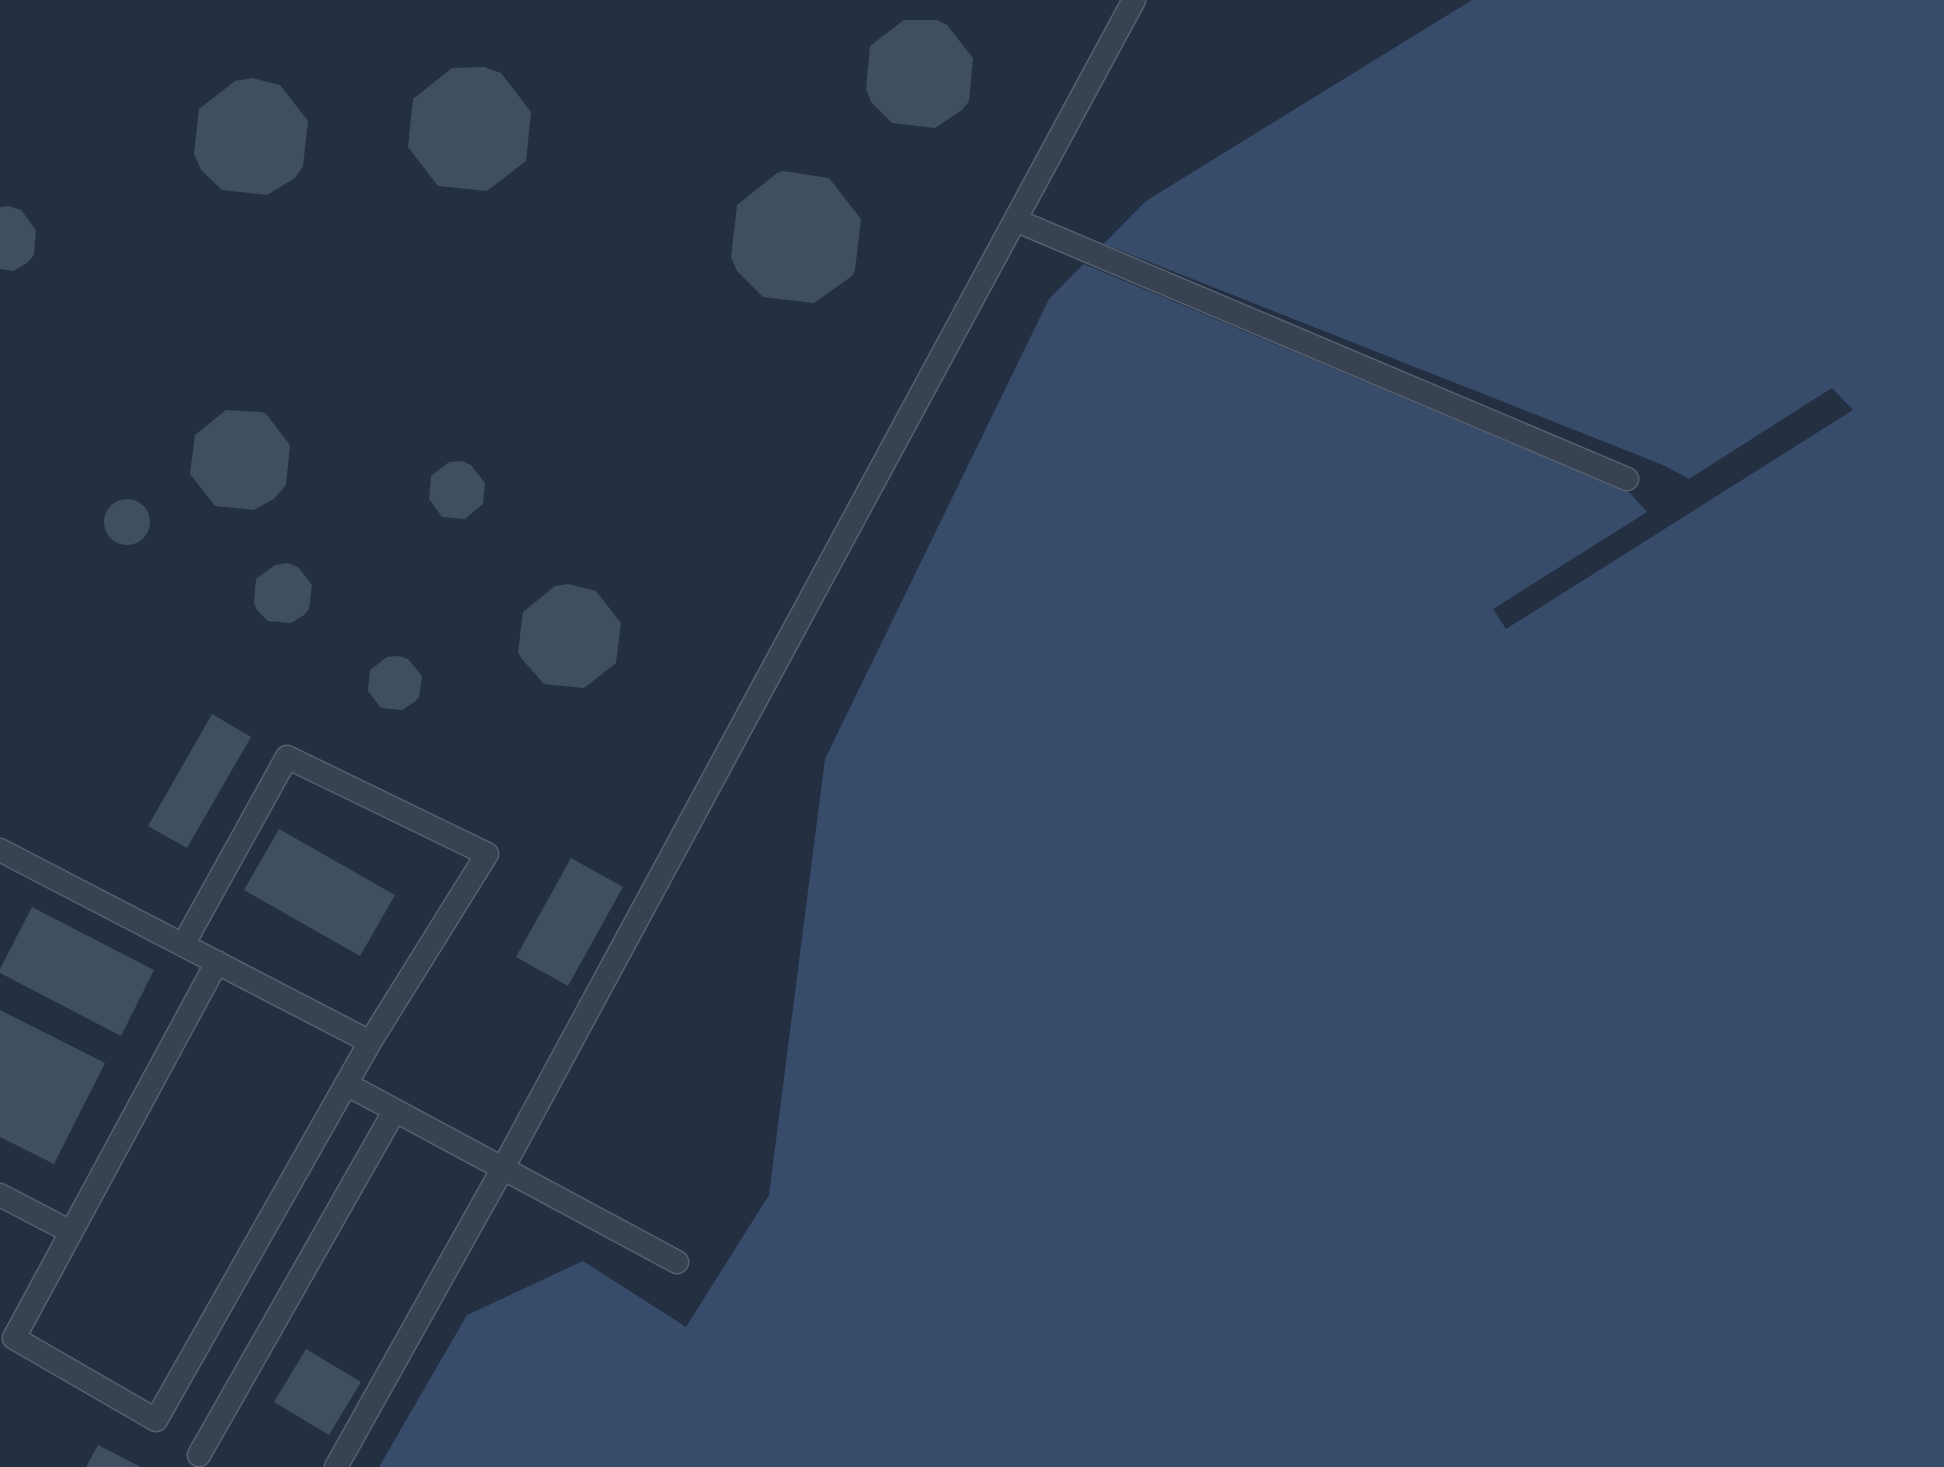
<svg xmlns="http://www.w3.org/2000/svg" width="1944" height="1467" font-family="'Alegreya Sans',sans-serif">
<style>
.water{fill:#374b6b}
.pier{fill:#243042}
.building{fill:#404e62}
.lines{fill:none;stroke-linecap:round;stroke-linejoin:round}
.service-casing{stroke:#57606f;stroke-width:25}
.service{stroke:#394252;stroke-width:22}
</style>
<rect width="100%" height="100%" fill="#243042"/>
<!-- water -->
<path class="water" d="M 1472,0 L 1944,0 L 1944,1467 L 379,1467 L 467,1315 L 583,1261 L 686,1327 L 769,1195 L 825,759 L 1049,299 L 1146,201 Z"/>
<!-- pier -->
<path class="pier" d="M 1104,244 L 1663,465 L 1689,479 L 1832,388 L 1853,410 L 1506,629 L 1493,609 L 1647,512 L 1630,493 L 1084,264 Z"/>
<!-- building -->
<path class="building" d="M 904,20 L 937,20 L 947,25 L 973,58 L 969,101 L 962,110 L 935,128 L 892,123 L 871,102 L 866,89 L 870,46 Z
M 484,67 L 501,73 L 531,112 L 526,161 L 487,191 L 438,186 L 408,147 L 413,99 L 452,68 Z
M 252,78 L 280,85 L 308,121 L 303,166 L 295,178 L 267,195 L 222,190 L 201,170 L 194,154 L 199,109 L 235,81 Z
M 783,171 L 829,178 L 861,219 L 855,270 L 852,276 L 814,303 L 763,297 L 737,271 L 731,257 L 737,205 L 777,173 Z
M 9,206 L 21,210 L 36,230 L 34,255 L 27,263 L 13,271 L 0,269 L 0,207 Z
M 226,410 L 262,412 L 266,414 L 290,445 L 286,485 L 274,499 L 254,510 L 215,506 L 190,474 L 195,435 Z
M 462,461 L 471,465 L 485,483 L 483,504 L 465,519 L 442,517 L 429,499 L 431,476 L 449,462 Z
M104 522a23 23 0 1 1 46 0a23 23 0 1 1-46 0Z
M 288,563 L 298,567 L 312,585 L 309,609 L 304,615 L 291,623 L 268,621 L 257,610 L 254,603 L 256,579 L 275,565 Z
M 568,584 L 596,591 L 621,623 L 616,663 L 584,688 L 544,684 L 521,658 L 518,652 L 523,612 L 555,586 Z
M 399,656 L 408,659 L 422,676 L 419,697 L 416,701 L 402,710 L 381,708 L 368,691 L 370,670 L 387,657 Z
M 212,714 L 251,737 L 187,848 L 148,826 Z
M 279,829 L 395,895 L 360,956 L 244,890 Z
M 571,858 L 623,887 L 568,986 L 516,957 Z
M 32,907 L 154,970 L 121,1036 L 0,973 L 0,969 Z
M 0,1010 L 105,1063 L 54,1164 L 0,1137 Z
M 306,1349 L 361,1382 L 329,1435 L 274,1402 Z
M 98,1445 L 141,1467 L 86,1467 Z"/>
<g class="lines">
<!-- service casing -->
<g class="service-casing">
<path id="service" d="M 1015,220 L 1627,479
M 0,850 L 370,1042 L 156,1420 L 14,1338 L 217,962
M 183,945 L 287,757 L 487,854 L 370,1042
M 346,1084 L 677,1262
M 0,1195 L 71,1232
M 199,1455 L 395,1110
M 336,1467 L 503,1168 L 1134,0"/>
</g>
<!-- service -->
<use href="#service" class="service"/>
</g>
</svg>
